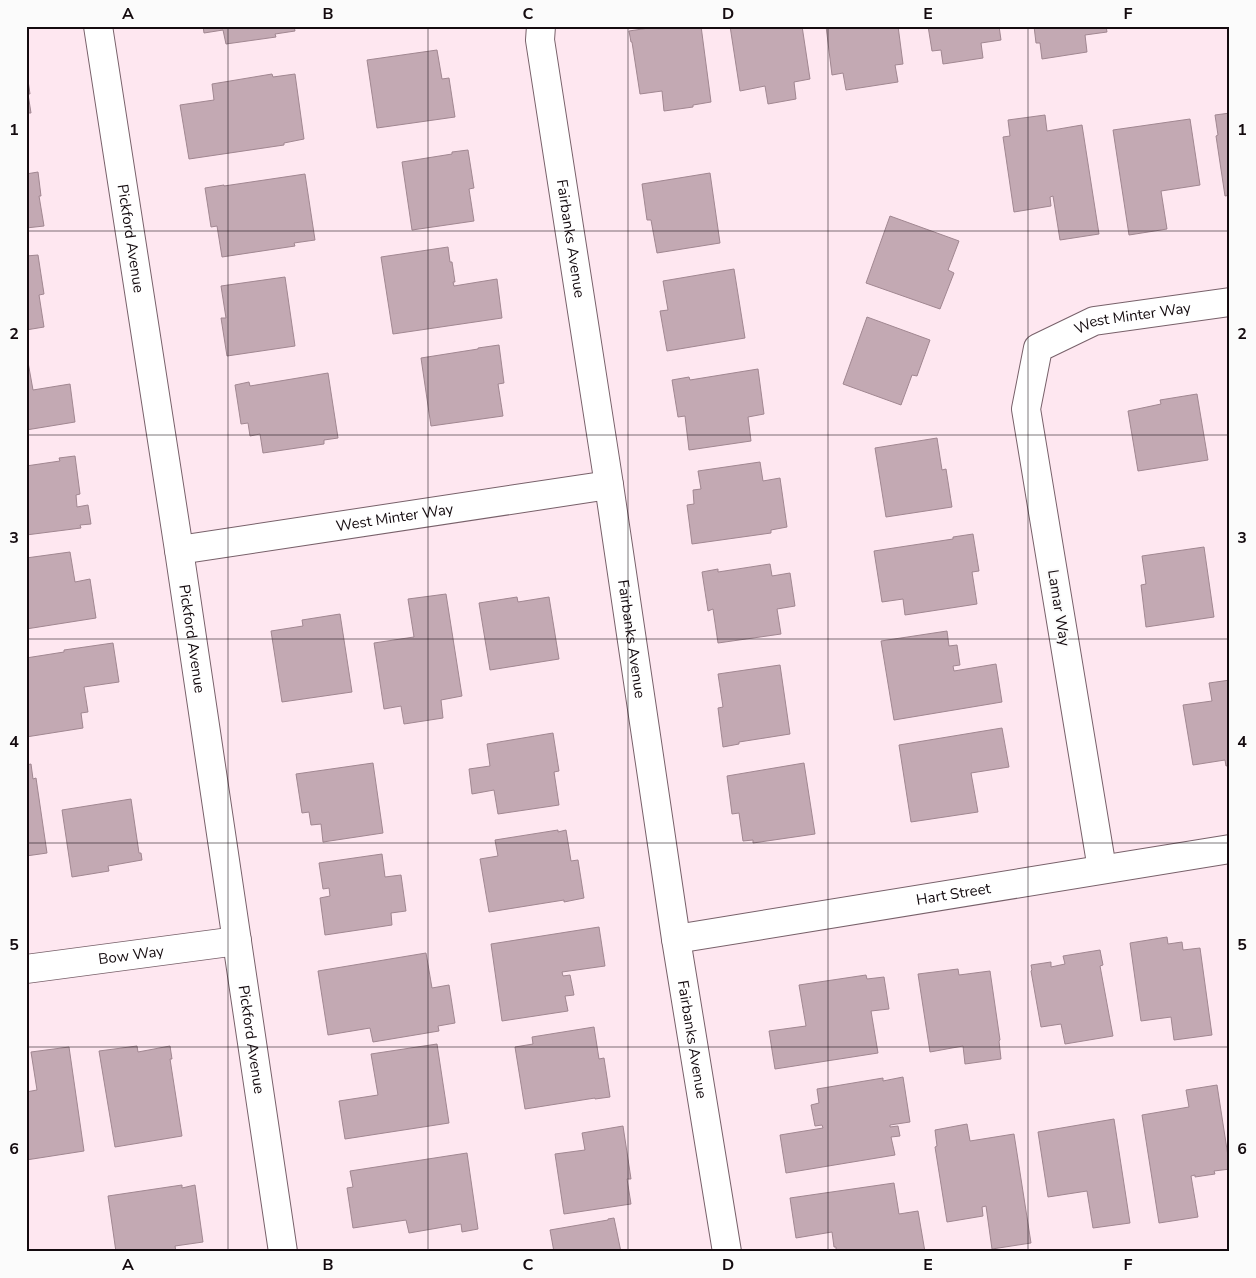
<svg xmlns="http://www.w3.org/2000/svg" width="1256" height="1278" font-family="'Nunito Sans',sans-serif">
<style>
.building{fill:#c3a9b3;stroke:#a18791}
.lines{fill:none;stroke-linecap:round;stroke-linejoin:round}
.minor-casing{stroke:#78616a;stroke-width:30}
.minor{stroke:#fff;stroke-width:28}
.grid{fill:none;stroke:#140b0f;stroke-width:1;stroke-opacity:0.55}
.labels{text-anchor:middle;stroke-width:4;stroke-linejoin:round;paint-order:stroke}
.street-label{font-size:15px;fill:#140b0f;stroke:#fbfbfb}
.neatline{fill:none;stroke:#140b0f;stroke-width:2}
.grid-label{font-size:16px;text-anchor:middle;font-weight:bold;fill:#140b0f}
</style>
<rect width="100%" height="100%" fill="#fee7f0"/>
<!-- building -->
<path class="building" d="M 203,26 L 294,26 L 295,31 L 275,34 L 276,37 L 226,44 L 223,30 L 204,33 Z
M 662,26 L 701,26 L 711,102 L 693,105 L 693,107 L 664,111 L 662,91 L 640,94 L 632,42 L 631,42 L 629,31 Z
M 730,26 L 802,26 L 810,79 L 794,82 L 796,99 L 768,104 L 765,86 L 740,91 Z
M 826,26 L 898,26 L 903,64 L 895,65 L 898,82 L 846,90 L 843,73 L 832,75 Z
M 928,26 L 999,26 L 1001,40 L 981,43 L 983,58 L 943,64 L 941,50 L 932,51 Z
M 1034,26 L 1106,26 L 1107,32 L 1085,35 L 1087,52 L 1042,59 L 1040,43 L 1036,43 Z
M 437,50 L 442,79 L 449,78 L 455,117 L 377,128 L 367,60 Z
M 26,67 L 30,94 L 28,94 L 31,113 L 26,113 Z
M 272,74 L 273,77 L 295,74 L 304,139 L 284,143 L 284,145 L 189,159 L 180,105 L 214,100 L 212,84 Z
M 1230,113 L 1230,195 L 1225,196 L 1216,136 L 1218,135 L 1215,115 Z
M 1045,115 L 1047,131 L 1082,125 L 1099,234 L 1060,240 L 1053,196 L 1050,197 L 1051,206 L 1014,212 L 1003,137 L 1010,136 L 1008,120 Z
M 1190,119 L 1200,185 L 1161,191 L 1167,229 L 1129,235 L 1113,130 Z
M 468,150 L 474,188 L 469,189 L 474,221 L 412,230 L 402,162 L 452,154 L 452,152 Z
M 38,172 L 41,196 L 39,196 L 44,226 L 26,228 L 26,174 Z
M 710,173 L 720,243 L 657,253 L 651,220 L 647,220 L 642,184 Z
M 305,174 L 315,240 L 294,243 L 295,246 L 222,257 L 217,226 L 211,227 L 205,188 L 224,185 L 224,186 Z
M 890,216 L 959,241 L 948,270 L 954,273 L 940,309 L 866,283 Z
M 448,247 L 450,262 L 452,262 L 455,282 L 453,282 L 454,286 L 497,279 L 502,318 L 393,334 L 381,257 Z
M 38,255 L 44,294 L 39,295 L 44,327 L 26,330 L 26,256 Z
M 734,269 L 745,338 L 667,351 L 660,311 L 668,310 L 663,281 Z
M 285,277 L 295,346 L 227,356 L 221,318 L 226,318 L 221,286 Z
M 867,317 L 930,340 L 917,376 L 912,375 L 901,405 L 843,384 Z
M 499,345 L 504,383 L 498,384 L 503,416 L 431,426 L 421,358 L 478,349 L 478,348 Z
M 26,351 L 33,390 L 70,384 L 75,422 L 26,430 Z
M 758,369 L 764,414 L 748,417 L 751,441 L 689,450 L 685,416 L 678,417 L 672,380 L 689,377 L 690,380 Z
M 328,373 L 338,438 L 324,440 L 324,444 L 263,453 L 260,434 L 250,436 L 248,423 L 241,424 L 235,385 L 249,382 L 250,386 Z
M 1197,394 L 1208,460 L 1138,471 L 1128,411 L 1161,404 L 1160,400 Z
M 937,438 L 942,470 L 946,469 L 952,507 L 886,517 L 875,448 Z
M 75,456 L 80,494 L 76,495 L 77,507 L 88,505 L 91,524 L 80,525 L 81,528 L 26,535 L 26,466 L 60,461 L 59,458 Z
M 760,462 L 763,481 L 780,478 L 787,527 L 771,530 L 771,533 L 692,544 L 687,505 L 694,504 L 693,490 L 701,489 L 698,471 Z
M 973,534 L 979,571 L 972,572 L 977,604 L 905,615 L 903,599 L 882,602 L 874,551 L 953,539 L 953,537 Z
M 1204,547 L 1214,617 L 1146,627 L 1141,585 L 1146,584 L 1142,556 Z
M 70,552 L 75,582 L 90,579 L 96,618 L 26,629 L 26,558 Z
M 770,564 L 772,576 L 790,573 L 795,606 L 777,609 L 781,634 L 718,643 L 713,609 L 708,611 L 702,572 L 718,569 L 718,572 Z
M 446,594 L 462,696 L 441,700 L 443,718 L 404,724 L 401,706 L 384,709 L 374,643 L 414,637 L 408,599 Z
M 517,597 L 518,602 L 549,597 L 559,659 L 490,670 L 479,603 Z
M 340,614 L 352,692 L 282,702 L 271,631 L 303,626 L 302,620 Z
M 947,631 L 949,646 L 957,645 L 960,665 L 953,666 L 954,671 L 996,664 L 1002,702 L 894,720 L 881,641 Z
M 113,643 L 119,682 L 84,687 L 88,712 L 81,713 L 83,728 L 26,737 L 26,658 L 64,652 L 64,650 Z
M 780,665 L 790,734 L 739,742 L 739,744 L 723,747 L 718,708 L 723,707 L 718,674 Z
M 1230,680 L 1230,765 L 1226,766 L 1225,760 L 1193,765 L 1183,705 L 1212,701 L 1209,683 Z
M 1002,728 L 1009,767 L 971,773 L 978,812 L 911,822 L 899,745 Z
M 553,733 L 559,771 L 554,772 L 559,805 L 498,814 L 494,790 L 472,794 L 469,769 L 490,766 L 487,744 Z
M 373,763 L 383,833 L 323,842 L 321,824 L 311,825 L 309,812 L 302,813 L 296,774 Z
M 804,763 L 815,834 L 753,843 L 753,840 L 743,841 L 739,813 L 732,814 L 727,776 Z
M 31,764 L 33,779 L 36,778 L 47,853 L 26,856 L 26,765 Z
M 131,799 L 139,853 L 141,853 L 142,860 L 108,866 L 109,871 L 72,877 L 62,810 Z
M 558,830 L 558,832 L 566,830 L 571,861 L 578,860 L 584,898 L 564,902 L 564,900 L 489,912 L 480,859 L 498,856 L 495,840 Z
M 382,854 L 385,877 L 401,875 L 406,911 L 391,913 L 392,925 L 325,935 L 320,898 L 330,896 L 329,888 L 323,889 L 319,863 Z
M 599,927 L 605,966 L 562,972 L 563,976 L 570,975 L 574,995 L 565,996 L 568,1011 L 502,1021 L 491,944 Z
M 1167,937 L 1168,944 L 1182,942 L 1183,950 L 1200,948 L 1212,1035 L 1174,1040 L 1171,1017 L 1141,1021 L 1130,943 Z
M 1100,950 L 1103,965 L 1100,966 L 1113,1036 L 1065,1044 L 1061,1024 L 1041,1027 L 1031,971 L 1032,970 L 1031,965 L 1051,962 L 1051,967 L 1065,964 L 1063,956 Z
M 426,953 L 432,988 L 449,985 L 455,1023 L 438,1026 L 439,1031 L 373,1042 L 370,1028 L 328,1035 L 318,971 Z
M 958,969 L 959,975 L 990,971 L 1000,1040 L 999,1041 L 1001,1059 L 965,1064 L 963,1046 L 930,1052 L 918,974 Z
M 866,975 L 867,979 L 884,977 L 889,1009 L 871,1011 L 878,1053 L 775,1069 L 769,1031 L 806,1026 L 799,985 Z
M 594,1027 L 599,1059 L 604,1058 L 610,1097 L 595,1099 L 595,1098 L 525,1109 L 515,1047 L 533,1044 L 532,1037 Z
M 437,1044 L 449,1123 L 345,1139 L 339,1101 L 378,1095 L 371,1054 Z
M 137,1046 L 138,1052 L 170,1046 L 172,1059 L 170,1059 L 182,1136 L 115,1147 L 99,1051 Z
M 69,1047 L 84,1151 L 26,1160 L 26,1092 L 37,1090 L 31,1052 Z
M 903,1077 L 910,1122 L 890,1125 L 890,1127 L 898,1126 L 900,1136 L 891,1137 L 895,1155 L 786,1173 L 780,1135 L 823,1128 L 822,1125 L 815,1126 L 811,1105 L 819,1103 L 817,1089 L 883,1078 L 883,1081 Z
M 1217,1085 L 1230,1169 L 1214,1171 L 1215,1174 L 1195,1177 L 1195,1175 L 1191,1176 L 1198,1217 L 1159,1223 L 1142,1115 L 1189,1107 L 1186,1090 Z
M 1114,1119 L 1130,1223 L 1093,1228 L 1087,1191 L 1048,1197 L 1038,1132 Z
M 967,1124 L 970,1141 L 1014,1134 L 1031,1243 L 992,1249 L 986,1206 L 982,1207 L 983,1216 L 947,1222 L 935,1147 L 937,1146 L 935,1130 Z
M 623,1126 L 631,1179 L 627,1179 L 631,1204 L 564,1214 L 555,1154 L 585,1150 L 582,1133 Z
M 467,1153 L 478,1229 L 462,1232 L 461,1224 L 409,1233 L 406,1220 L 353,1228 L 347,1188 L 353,1187 L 350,1171 Z
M 894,1183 L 899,1214 L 918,1211 L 925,1252 L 836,1252 L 836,1247 L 834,1247 L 832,1232 L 796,1238 L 790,1198 Z
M 182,1185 L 182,1188 L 195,1185 L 203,1242 L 175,1246 L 176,1252 L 116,1252 L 108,1196 Z
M 614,1218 L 621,1252 L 554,1252 L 550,1230 L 608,1220 L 608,1219 Z"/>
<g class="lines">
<!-- minor casing -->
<g class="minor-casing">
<g id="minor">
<path id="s1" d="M 98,26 L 179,550 L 283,1252"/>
<path id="s2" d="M 541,26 L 540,40 L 609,485 L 676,939 L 727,1252"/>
<path id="s3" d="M 179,550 L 609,485"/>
<path id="s4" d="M 1102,869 L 1026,409 L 1038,348 L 1094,321 L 1230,302"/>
<path id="s5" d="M 676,939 L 1230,849"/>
<path id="s6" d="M 26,969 L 237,941"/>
</g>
</g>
<!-- minor -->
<use href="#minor" class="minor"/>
</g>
<!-- grid -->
<path class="grid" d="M 228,26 L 228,1252M 428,26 L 428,1252M 628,26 L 628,1252M 828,26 L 828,1252M 1028,26 L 1028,1252M 26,231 L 1230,231M 26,435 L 1230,435M 26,639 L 1230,639M 26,843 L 1230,843M 26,1047 L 1230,1047"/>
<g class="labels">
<!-- street labels -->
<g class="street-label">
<text dy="5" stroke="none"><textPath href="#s1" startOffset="215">Pickford Avenue</textPath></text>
<text dy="5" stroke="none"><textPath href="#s2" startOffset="215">Fairbanks Avenue</textPath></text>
<text dy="5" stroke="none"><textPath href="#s4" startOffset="629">West Minter Way</textPath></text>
<text dy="5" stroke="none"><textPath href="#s3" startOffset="218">West Minter Way</textPath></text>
<text transform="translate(1059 608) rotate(81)" y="5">Lamar Way</text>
<text dy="5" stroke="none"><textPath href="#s1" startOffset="620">Pickford Avenue</textPath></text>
<text dy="5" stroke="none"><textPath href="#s2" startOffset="620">Fairbanks Avenue</textPath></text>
<text dy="5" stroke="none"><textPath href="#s5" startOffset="281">Hart Street</textPath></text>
<text dy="5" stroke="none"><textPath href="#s6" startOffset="106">Bow Way</textPath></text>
<text dy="5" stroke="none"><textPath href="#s1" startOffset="1025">Pickford Avenue</textPath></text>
<text dy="5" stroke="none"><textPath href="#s2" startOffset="1025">Fairbanks Avenue</textPath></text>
</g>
</g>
<!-- border -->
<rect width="1256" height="1278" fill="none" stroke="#fbfbfb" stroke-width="55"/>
<rect x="28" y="28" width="1200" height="1222" class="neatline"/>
<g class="grid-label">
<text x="128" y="19">A</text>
<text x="328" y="19">B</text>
<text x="528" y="19">C</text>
<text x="728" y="19">D</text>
<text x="928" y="19">E</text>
<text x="1128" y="19">F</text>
<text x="14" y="135">1</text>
<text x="1242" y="135">1</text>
<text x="14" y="339">2</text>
<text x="1242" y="339">2</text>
<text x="14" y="543">3</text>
<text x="1242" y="543">3</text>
<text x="14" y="747">4</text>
<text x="1242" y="747">4</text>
<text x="14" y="950">5</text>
<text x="1242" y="950">5</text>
<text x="14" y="1154">6</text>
<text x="1242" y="1154">6</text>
<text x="128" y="1270">A</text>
<text x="328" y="1270">B</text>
<text x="528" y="1270">C</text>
<text x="728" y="1270">D</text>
<text x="928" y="1270">E</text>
<text x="1128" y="1270">F</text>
</g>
</svg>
